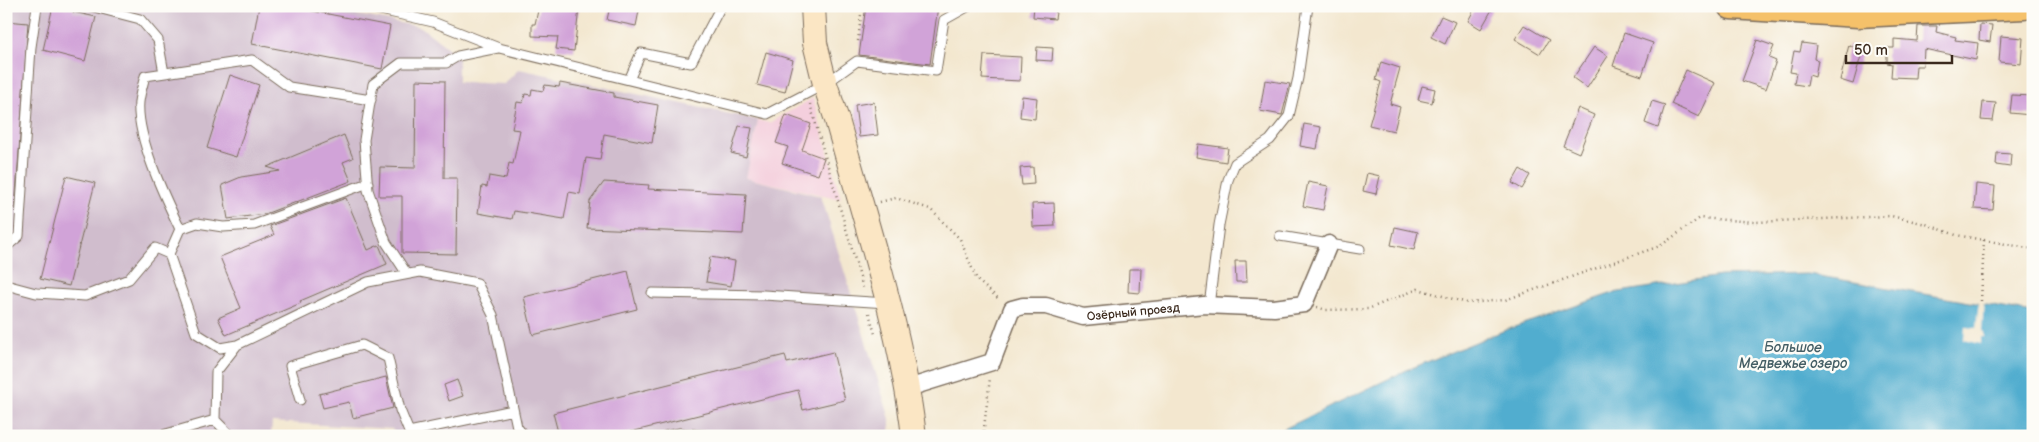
<svg xmlns="http://www.w3.org/2000/svg" width="2039" height="442" font-family="'Balsamiq Sans',sans-serif">
<style>
.built{fill:#f4cfdd}
.industrial{fill:#d0bdcd}
.water{fill:#51adcf;stroke:#466c76}
.pier{fill:#f3e7cf}
.building{fill:#d1a3d8}
.lines{fill:none;stroke-linecap:round;stroke-linejoin:round}
.lane-casing{stroke:#7b6c5c;stroke-width:11}
.street-casing{stroke:#7b6c5c;stroke-width:19}
.secondary-casing{stroke:#7b6c5c;stroke-width:26}
.primary-casing{stroke:#7b6c5c;stroke-width:29}
.path{stroke:#7b6c5c;stroke-width:2.5;stroke-dasharray:1 4;stroke-linecap:butt}
.lane{stroke:#fff;stroke-width:9}
.street{stroke:#fff;stroke-width:16}
.secondary{stroke:#fbe6c4;stroke-width:24}
.primary{stroke:#f5c16b;stroke-width:26}
.labels{text-anchor:middle;stroke-width:5;stroke-linejoin:round;paint-order:stroke}
.street-label{font-size:12px;fill:#3b2a1e;stroke:#fdfcf7}
.water-label{font-size:14px;font-style:italic;fill:#445e65;stroke:#fdfcf7}
</style>
<rect width="100%" height="100%" fill="#fdfcf7"/>
<filter id="ink" filterUnits="userSpaceOnUse"><feTurbulence type="fractalNoise" baseFrequency=".02" numOctaves="2"/><feDisplacementMap in="SourceGraphic" scale="10" xChannelSelector="R" yChannelSelector="G"/><feConvolveMatrix kernelMatrix="1 2 1 2 8 2 1 2 1" color-interpolation-filters="sRGB"/></filter>
<filter id="wash" filterUnits="userSpaceOnUse"><feTurbulence type="fractalNoise" baseFrequency=".0096" numOctaves="4" result="noise"/><feDisplacementMap in="SourceGraphic" scale="20" xChannelSelector="R" yChannelSelector="G"/><feGaussianBlur stdDeviation="1.12" result="paint"/><feColorMatrix in="noise" values="0 0 0 0 0 0 0 0 0 0 0 0 0 0 0 0 0 1.4 0 .05"/><feComposite in="paint" operator="in"/></filter>
<g filter="url(#wash)">
<rect width="100%" height="100%" fill="#f3e7cf"/>
<!-- built -->
<path class="built" d="M 813,98 L 841,199 L 746,178 L 758,120 L 769,123 Z"/>
<!-- industrial -->
<path class="industrial" d="M 6,6 L 311,6 L 421,27 L 458,56 L 458,82 L 504,84 L 519,69 L 758,120 L 746,178 L 821,196 L 890,419 L 890,436 L 398,436 L 392,429 L 272,422 L 271,436 L 6,436 Z"/>
<!-- water -->
<path class="water" d="M 1808,274 L 2033,313 L 2033,436 L 1269,436 L 1407,370 L 1503,331 L 1613,293 L 1720,276 Z"/>
<!-- pier -->
<path class="pier" d="M 1979,301 L 1984,301 L 1982,331 L 1984,332 L 1984,337 L 1981,337 L 1981,344 L 1964,340 L 1965,327 L 1976,328 Z"/>
<g id="blocks">
<!-- building -->
<path class="building" d="M 53,6 L 73,9 L 73,12 L 96,17 L 85,61 L 43,50 Z
M 259,6 L 287,6 L 390,26 L 382,69 L 252,44 Z
M 539,6 L 579,9 L 574,51 L 556,49 L 558,37 L 532,36 L 532,24 L 535,24 Z
M 610,6 L 640,6 L 636,26 L 607,20 Z
M 866,6 L 938,6 L 930,64 L 859,55 Z
M 1034,6 L 1057,6 L 1055,19 L 1033,17 Z
M 1476,6 L 1494,6 L 1481,29 L 1468,21 Z
M 1441,16 L 1455,22 L 1445,44 L 1431,37 Z
M 6,21 L 28,23 L 15,208 L 6,207 Z
M 1980,24 L 1992,25 L 1990,42 L 1979,40 Z
M 1524,25 L 1549,40 L 1540,54 L 1515,39 Z
M 1918,26 L 1937,26 L 1936,32 L 1956,37 L 1955,40 L 1978,43 L 1976,60 L 1924,49 L 1923,66 L 1916,66 L 1915,78 L 1891,77 L 1892,64 L 1887,63 L 1887,48 L 1894,48 L 1894,39 L 1917,41 Z
M 1624,33 L 1653,43 L 1642,76 L 1613,66 Z
M 2001,36 L 2023,38 L 2021,64 L 1999,62 Z
M 1757,40 L 1774,46 L 1769,58 L 1776,61 L 1766,89 L 1742,81 Z
M 1802,43 L 1816,45 L 1814,59 L 1818,60 L 1815,77 L 1809,75 L 1807,86 L 1794,84 L 1796,73 L 1790,72 L 1794,51 L 1800,52 Z
M 1849,45 L 1863,49 L 1853,84 L 1840,80 Z
M 1037,47 L 1053,48 L 1052,61 L 1036,60 Z
M 1594,47 L 1608,56 L 1587,88 L 1573,78 Z
M 766,52 L 793,60 L 785,92 L 757,85 Z
M 984,55 L 1021,57 L 1020,81 L 982,79 Z
M 1381,62 L 1400,68 L 1390,104 L 1400,107 L 1394,131 L 1369,125 L 1381,82 L 1376,80 Z
M 1686,70 L 1715,83 L 1699,117 L 1671,104 Z
M 230,75 L 259,85 L 236,157 L 207,148 Z
M 416,80 L 445,81 L 444,178 L 457,178 L 456,254 L 402,253 L 402,196 L 379,196 L 380,167 L 415,168 Z
M 1265,80 L 1290,84 L 1282,115 L 1260,111 Z
M 560,83 L 614,93 L 614,97 L 658,105 L 652,143 L 604,134 L 600,160 L 586,158 L 580,194 L 569,192 L 564,219 L 514,211 L 512,219 L 478,213 L 482,186 L 487,187 L 489,176 L 506,179 L 509,163 L 513,164 L 520,130 L 512,129 L 517,102 L 523,103 L 525,94 L 531,95 L 532,89 L 543,91 L 545,85 L 559,87 Z
M 1422,86 L 1435,89 L 1432,103 L 1418,100 Z
M 2012,95 L 2032,96 L 2031,115 L 2010,113 Z
M 1022,96 L 1037,98 L 1035,119 L 1020,117 Z
M 1652,101 L 1665,105 L 1658,128 L 1645,123 Z
M 874,102 L 878,135 L 859,137 L 855,105 Z
M 1983,102 L 1996,103 L 1993,121 L 1981,120 Z
M 1578,108 L 1594,115 L 1579,153 L 1563,146 Z
M 786,115 L 811,124 L 802,150 L 824,158 L 818,175 L 782,163 L 788,147 L 776,143 Z
M 1304,124 L 1321,127 L 1317,149 L 1300,146 Z
M 739,126 L 752,128 L 746,157 L 731,153 Z
M 344,135 L 353,158 L 343,162 L 351,181 L 265,214 L 228,219 L 222,185 L 241,177 L 280,171 L 267,167 Z
M 1198,144 L 1228,148 L 1226,162 L 1196,157 Z
M 1997,153 L 2011,154 L 2010,167 L 1996,165 Z
M 1033,167 L 1034,184 L 1022,185 L 1020,168 Z
M 1520,169 L 1530,175 L 1522,189 L 1512,183 Z
M 1367,173 L 1380,176 L 1376,194 L 1363,191 Z
M 66,176 L 95,183 L 69,286 L 40,279 Z
M 604,182 L 649,185 L 648,189 L 746,194 L 743,234 L 587,228 L 590,201 Z
M 1308,182 L 1328,186 L 1323,210 L 1303,206 Z
M 1976,184 L 1995,186 L 1993,210 L 1974,209 Z
M 346,198 L 368,250 L 379,245 L 387,264 L 300,301 L 301,303 L 226,335 L 218,318 L 241,308 L 220,257 L 274,235 L 270,226 Z
M 1054,203 L 1055,226 L 1033,227 L 1032,204 Z
M 1395,227 L 1418,232 L 1414,250 L 1391,245 Z
M 710,257 L 735,261 L 731,286 L 706,282 Z
M 1235,261 L 1246,261 L 1247,282 L 1236,282 Z
M 1129,269 L 1141,269 L 1140,293 L 1128,292 Z
M 628,271 L 637,309 L 533,335 L 524,297 Z
M 833,352 L 845,400 L 803,410 L 798,390 L 615,436 L 559,436 L 553,413 L 785,355 L 787,363 Z
M 386,377 L 393,408 L 353,418 L 349,402 L 323,408 L 319,394 Z
M 457,380 L 463,396 L 449,401 L 444,385 Z"/>
</g>
</g>
<g filter="url(#ink)">
<use href="#blocks" fill-opacity="0" stroke="#7b6c5c" stroke-width="1"/>
<g class="lines">
<!-- lane casing -->
<g class="lane-casing">
<path id="lane" d="M 90,6 L 140,19 L 158,40 L 164,73
M 363,6 L 433,22 L 499,48 L 767,114 L 825,84 L 857,61 L 936,71 L 944,20 L 969,6
M 629,80 L 641,53 L 691,63 L 721,6
M 180,229 C 165,198 136,137 139,102 C 140,93 143,84 145,76 L 252,60 L 289,87 L 371,100
M 1280,236 L 1360,249
M 6,247 L 19,236 L 31,47 L 37,6
M 407,274 L 386,242 L 368,190 L 364,140 L 373,84 L 401,63 L 446,63 L 458,56 L 498,48
M 6,285 L 36,293 L 85,296 L 129,279 L 155,248 L 169,254
M 652,293 L 764,295 L 887,303
M 1204,305 L 1210,298 L 1219,225 L 1228,180 L 1235,163 L 1270,140 L 1289,116 L 1298,78 L 1308,6
M 237,345 L 220,348 L 196,333 L 169,254 L 180,229 L 197,223 L 223,227 L 254,225 L 368,183
M 300,400 L 290,366 L 362,345 L 388,358 L 400,410 L 409,432 L 513,410
M 159,436 L 215,420
M 231,436 L 215,420 L 216,372 L 237,345 L 368,282 L 420,272 L 477,283 L 493,315 L 517,427 L 524,436
M 666,436 L 680,433 L 713,436"/>
</g>
<!-- street casing -->
<g class="street-casing">
<g id="street">
<path id="s1" d="M 908,388 L 992,362 L 1012,309 L 1023,306 L 1046,306 L 1083,317 L 1204,305 L 1274,308 L 1304,304 L 1329,244"/>
</g>
</g>
<!-- secondary casing -->
<g class="secondary-casing">
<path id="secondary" d="M 813,6 L 815,43 L 825,84 L 837,120 C 866,224 901,328 914,436"/>
</g>
<!-- primary casing -->
<g class="primary-casing">
<path id="primary" d="M 1731,6 L 1858,14 L 2024,6"/>
</g>
<!-- path -->
<path class="path" d="M 858,41 L 862,6
M 810,104 L 864,291
M 880,202 L 896,198 L 930,209 L 960,239 L 977,280 L 1000,300
M 1981,301 L 1984,240
M 1317,307 L 1326,310 L 1368,309 L 1418,289 L 1467,303 L 1505,300 L 1660,246 L 1700,218 L 1755,222 L 1891,216 L 1926,224 L 1956,235 L 2033,249
M 869,313 L 875,334
M 983,436 L 990,378"/>
<!-- lane -->
<use href="#lane" class="lane"/>
<!-- street -->
<use href="#street" class="street"/>
<!-- secondary -->
<use href="#secondary" class="secondary"/>
<!-- primary -->
<use href="#primary" class="primary"/>
</g>
</g>
<g class="labels">
<!-- street labels -->
<g class="street-label">
<text dy="4" stroke="none"><textPath href="#s1" startOffset="268">Озёрный проезд</textPath></text>
</g>
<!-- water labels -->
<g class="water-label">
<text x="1793" y="352">Большое<tspan x="1793" dy="16">Медвежье озеро</tspan></text>
</g>
</g>
<!-- margin -->
<rect width="2039" height="442" fill="none" stroke="#fdfcf7" stroke-width="25"/>
<!-- scale -->
<path d="M1846 55v8h106v-8" fill="none" stroke="#3b2a1e" stroke-width="2.5"/>
<text x="1854" y="55" font-size="15" fill="#3b2a1e" stroke="#fdfcf7" stroke-width="4" paint-order="stroke">50 m</text>
</svg>
